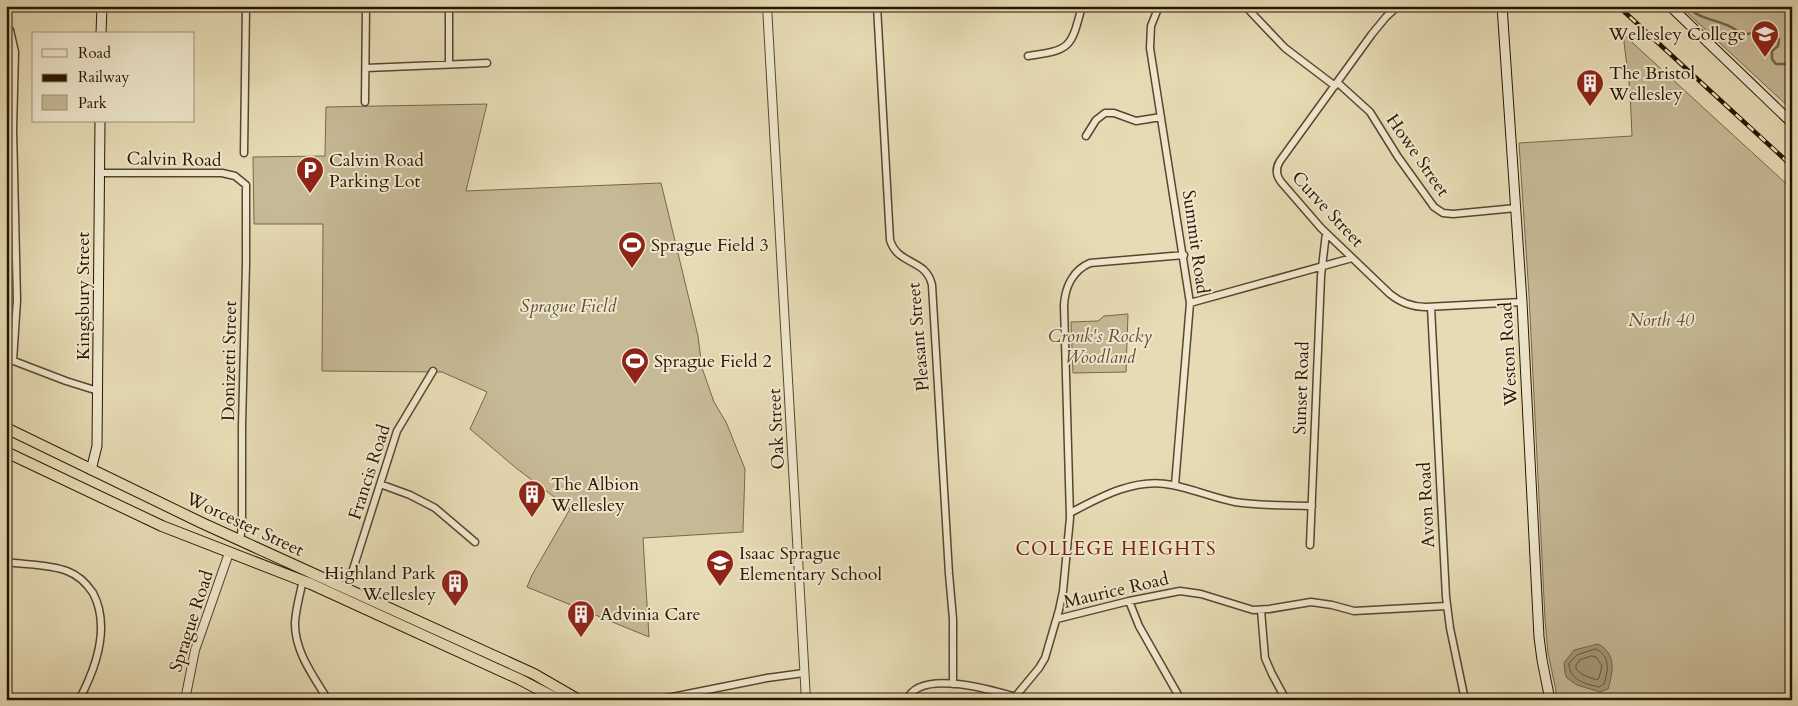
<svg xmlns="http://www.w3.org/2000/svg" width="1798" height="706" font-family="Cardo,serif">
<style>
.green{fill:#c6b996;stroke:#77674c}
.water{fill:#a59877;stroke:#736448}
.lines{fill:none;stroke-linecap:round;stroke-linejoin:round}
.shore{stroke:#66563c;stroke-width:1}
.stream{stroke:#736448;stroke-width:2.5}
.minor-casing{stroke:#58462e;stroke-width:9}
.tertiary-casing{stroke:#58462e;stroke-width:10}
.secondary-casing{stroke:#281501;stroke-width:11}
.trunk-casing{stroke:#281501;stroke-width:12}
.minor{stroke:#efe8ce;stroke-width:6}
.tertiary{stroke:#efe8ce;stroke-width:8}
.secondary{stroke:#efe8ce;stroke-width:9}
.trunk{stroke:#e6dbb4;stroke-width:10}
.rail-casing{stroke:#281501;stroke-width:4.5}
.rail{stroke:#efe8ce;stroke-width:2.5;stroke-dasharray:8;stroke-linecap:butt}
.labels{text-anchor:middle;stroke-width:4;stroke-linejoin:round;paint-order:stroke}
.poi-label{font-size:18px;fill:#281501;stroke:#efe8ce;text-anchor:start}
.street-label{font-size:18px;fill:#281501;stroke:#efe8ce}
.park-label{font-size:18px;font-style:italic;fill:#5f4e35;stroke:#efe8ce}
.neighbourhood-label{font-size:19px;letter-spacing:1px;fill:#7a1f14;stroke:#efe8ce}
</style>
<rect width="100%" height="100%" fill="#e6dbb4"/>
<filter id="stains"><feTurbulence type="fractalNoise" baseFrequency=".004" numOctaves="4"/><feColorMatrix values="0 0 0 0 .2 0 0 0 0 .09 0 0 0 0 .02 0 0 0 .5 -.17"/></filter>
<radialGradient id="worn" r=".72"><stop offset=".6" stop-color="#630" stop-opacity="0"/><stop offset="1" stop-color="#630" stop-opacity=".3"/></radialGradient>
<!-- green -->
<path class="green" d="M 1680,6 L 1792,6 L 1792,110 Z
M 1623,34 L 1792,189 L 1792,694 L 1767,696 L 1749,700 L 1558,700 L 1548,653 L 1545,619 L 1529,295 L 1519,143 L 1632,136 L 1630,91 Z
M 487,104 L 466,191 L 661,183 L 698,336 L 702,368 L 714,402 L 726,422 L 745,469 L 743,532 L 643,538 L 649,637 L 527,587 L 532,575 L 570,509 L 516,468 L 470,429 L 487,392 L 442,372 L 322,371 L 323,224 L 254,224 L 253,157 L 325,156 L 326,107 Z
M 1128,314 L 1126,372 L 1073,373 L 1071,322 L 1098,321 L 1104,316 Z"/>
<!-- water -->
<path class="water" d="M 1598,644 C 1617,654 1613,672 1608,689 L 1600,692 L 1577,685 L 1567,678 L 1565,673 L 1564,663 L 1574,650 Z"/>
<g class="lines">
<!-- shore -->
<path class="shore" d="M 1596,649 C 1611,656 1608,671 1604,684 L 1599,687 C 1585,684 1569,680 1569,663 L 1577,655 Z
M 1592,656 L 1596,657 L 1602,666 L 1599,678 L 1597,680 L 1583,675 L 1576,669 L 1576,665 L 1580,660 Z"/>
<!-- stream -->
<path class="stream" d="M 1688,6 C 1698,22 1729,19 1741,35 L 1752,33 L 1758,29 L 1770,38 L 1779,39 L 1778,46 L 1772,51 L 1772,59 L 1776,64 L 1792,64"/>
<!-- minor casing -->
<g class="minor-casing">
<path id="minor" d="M 449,6 L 449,64
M 877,6 L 890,240 C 898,266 926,258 932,285 L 949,574 L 953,619 L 953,684
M 1159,6 L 1151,26 L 1150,48 L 1190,303 L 1175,485
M 1245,6 L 1285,48 L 1335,86
M 1398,6 L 1386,17 L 1372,34 L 1280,161 C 1275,169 1276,176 1282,183 L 1321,228 L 1390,294 C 1401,303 1412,307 1426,307 L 1522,302
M 6,25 L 10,30 L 15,52 L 13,129 L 17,300 L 13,361
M 1028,56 C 1071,50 1071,48 1082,6
M 366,68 L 487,63
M 1338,83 L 1370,112 L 1398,157 L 1434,207 L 1443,213 L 1453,214 L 1516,208
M 365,102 L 366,6
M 1086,136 L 1096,120 L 1105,113 L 1114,113 L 1136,121 L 1161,117
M 244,153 L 246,6
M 100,173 L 222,173 L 235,176 L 246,185 L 246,264 L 242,426 L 242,527 L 240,540
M 1190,303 L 1352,258
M 1431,307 L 1446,597 L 1450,628 L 1465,700
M 6,358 L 66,381 L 98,391
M 380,484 L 410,495 L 435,508 L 475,542
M 1070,513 C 1100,497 1136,477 1172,485 C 1193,489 1214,498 1235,502 C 1260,506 1286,505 1312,506
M 1310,545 L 1321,276 L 1326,233
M 6,562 C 26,565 49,564 67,571 C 78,575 87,584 93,593 C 111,627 96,668 79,700
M 303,580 C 300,594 296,608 295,622 C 294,651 314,677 328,700
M 347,588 L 397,431 L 433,371
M 1129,601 L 1139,626 L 1181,700
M 1261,610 L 1265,658 L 1272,674 L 1286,700
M 1057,619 L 1129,601 L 1180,591 L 1201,594 L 1253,610 L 1269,609 L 1311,602 L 1332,605 L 1354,611 L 1446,606
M 1015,697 L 1039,668 L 1045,658 L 1059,610 L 1063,591 L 1070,518 L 1064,305 C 1065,287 1073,270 1090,263 L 1184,255
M 657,700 L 767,678 L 804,673
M 907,700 C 920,666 1002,693 1026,700
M 1776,700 L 1792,698"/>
</g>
<!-- tertiary casing -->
<g class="tertiary-casing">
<path id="tertiary" d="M 767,6 L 806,700
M 185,700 L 195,650 L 229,553"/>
</g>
<!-- secondary casing -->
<g class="secondary-casing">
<path id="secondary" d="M 1502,6 L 1522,302 L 1539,637 L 1542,660 L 1550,700
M 1670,6 L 1792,123
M 101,34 L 102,6
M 91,470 L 97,446 L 100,121"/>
</g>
<!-- trunk casing -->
<g class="trunk-casing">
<path id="trunk" d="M 6,428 L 202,523 L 534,674 L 579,700
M 6,452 L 162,526 L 311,584 L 519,679 L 559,700"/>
</g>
<!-- minor -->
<use href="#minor" class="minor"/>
<!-- tertiary -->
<use href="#tertiary" class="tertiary"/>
<!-- secondary -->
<use href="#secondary" class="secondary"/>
<!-- trunk -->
<use href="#trunk" class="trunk"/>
<!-- rail casing -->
<g class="rail-casing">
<path id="rail" d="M 1618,6 L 1792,166"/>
</g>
<!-- rail -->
<use href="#rail" class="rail"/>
</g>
<!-- icons -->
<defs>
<g id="university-pin" transform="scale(1.4375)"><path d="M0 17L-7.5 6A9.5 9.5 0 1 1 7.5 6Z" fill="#8f2418" stroke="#efe8ce"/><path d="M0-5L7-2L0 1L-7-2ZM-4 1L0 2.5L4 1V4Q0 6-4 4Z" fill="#fff"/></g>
<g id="building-pin" transform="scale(1.4375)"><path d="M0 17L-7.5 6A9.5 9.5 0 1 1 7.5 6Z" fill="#8f2418" stroke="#efe8ce"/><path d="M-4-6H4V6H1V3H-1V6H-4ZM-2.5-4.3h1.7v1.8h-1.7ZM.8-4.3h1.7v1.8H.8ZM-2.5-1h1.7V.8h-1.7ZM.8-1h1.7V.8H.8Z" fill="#fff"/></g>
<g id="parking-pin" transform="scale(1.4375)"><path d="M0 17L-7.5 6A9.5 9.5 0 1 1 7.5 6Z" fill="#8f2418" stroke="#efe8ce"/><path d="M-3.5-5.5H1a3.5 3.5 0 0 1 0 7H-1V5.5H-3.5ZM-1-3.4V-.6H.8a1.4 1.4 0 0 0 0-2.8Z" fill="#fff"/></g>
<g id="stadium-pin" transform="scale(1.4375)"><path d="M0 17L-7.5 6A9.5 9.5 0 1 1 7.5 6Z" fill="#8f2418" stroke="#efe8ce"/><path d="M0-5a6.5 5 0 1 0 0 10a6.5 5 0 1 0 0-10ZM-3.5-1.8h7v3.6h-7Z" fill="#fff"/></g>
<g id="school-pin" transform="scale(1.4375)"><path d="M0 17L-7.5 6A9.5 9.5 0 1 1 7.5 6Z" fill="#8f2418" stroke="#efe8ce"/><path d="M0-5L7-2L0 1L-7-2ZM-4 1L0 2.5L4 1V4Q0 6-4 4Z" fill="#fff"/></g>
</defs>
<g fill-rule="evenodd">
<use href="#university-pin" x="1765" y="34"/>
<use href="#building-pin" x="1590" y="83"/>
<use href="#parking-pin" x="310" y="170"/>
<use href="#stadium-pin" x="632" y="245"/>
<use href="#stadium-pin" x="635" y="361"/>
<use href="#building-pin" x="532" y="494"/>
<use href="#school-pin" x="720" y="563"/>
<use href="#building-pin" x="455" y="583"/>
<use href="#building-pin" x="581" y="614"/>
</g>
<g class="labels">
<!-- poi labels -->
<g class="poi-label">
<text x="1746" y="40" text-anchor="end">Wellesley College</text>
<text x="1609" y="79">The Bristol<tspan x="1609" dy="21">Wellesley</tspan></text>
<text x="329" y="166">Calvin Road<tspan x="329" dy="21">Parking Lot</tspan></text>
<text x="651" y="251">Sprague Field 3</text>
<text x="654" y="367">Sprague Field 2</text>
<text x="551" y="490">The Albion<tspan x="551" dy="21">Wellesley</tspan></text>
<text x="739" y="559">Isaac Sprague<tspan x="739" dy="21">Elementary School</tspan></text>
<text x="436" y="579" text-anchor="end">Highland Park<tspan x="436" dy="21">Wellesley</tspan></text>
<text x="600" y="620">Advinia Care</text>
</g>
<!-- street labels -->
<g class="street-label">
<text transform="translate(1418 155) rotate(55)" y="6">Howe Street</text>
<text transform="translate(174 159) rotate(1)" y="6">Calvin Road</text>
<text transform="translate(1328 209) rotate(47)" y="6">Curve Street</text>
<text transform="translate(1196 242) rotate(82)" y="6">Summit Road</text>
<text transform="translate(83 296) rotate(-90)" y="6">Kingsbury Street</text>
<text transform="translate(918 337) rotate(-95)" y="6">Pleasant Street</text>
<text transform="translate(1508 354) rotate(-93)" y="6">Weston Road</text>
<text transform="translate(229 361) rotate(-89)" y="6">Donizetti Street</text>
<text transform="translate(1301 388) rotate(-88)" y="6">Sunset Road</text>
<text transform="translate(776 429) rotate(-93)" y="6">Oak Street</text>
<text transform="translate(369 472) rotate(-72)" y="6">Francis Road</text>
<text transform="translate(1426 505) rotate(-93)" y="6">Avon Road</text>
<text transform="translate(245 524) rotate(25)" y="6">Worcester Street</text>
<text transform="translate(1116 590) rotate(-13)" y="6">Maurice Road</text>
<text transform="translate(191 621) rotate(-72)" y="6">Sprague Road</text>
</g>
<!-- park labels -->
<g class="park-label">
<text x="568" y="312">Sprague Field</text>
<text x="1661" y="326">North 40</text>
<text x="1100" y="342">Cronk's Rocky<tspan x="1100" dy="21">Woodland</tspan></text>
</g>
<!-- neighbourhood labels -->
<g class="neighbourhood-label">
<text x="1116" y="555">COLLEGE HEIGHTS</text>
</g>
</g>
<!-- margin -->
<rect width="1798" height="706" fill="none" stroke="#e6dbb4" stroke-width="25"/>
<rect x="8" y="8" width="1783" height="691" fill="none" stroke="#281501" stroke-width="2.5"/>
<rect x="12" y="12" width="1773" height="681" fill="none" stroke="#281501"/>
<!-- legend -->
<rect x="32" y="32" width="162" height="90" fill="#efe8ce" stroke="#9f947c"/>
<rect x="42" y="49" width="25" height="8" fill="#efe8ce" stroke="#9f947c"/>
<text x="78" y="58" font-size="15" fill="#281501">Road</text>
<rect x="42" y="74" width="25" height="8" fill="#281501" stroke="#9f947c"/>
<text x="78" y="82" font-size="15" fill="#281501">Railway</text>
<rect x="42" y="95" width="25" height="15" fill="#c6b996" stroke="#9f947c"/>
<text x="78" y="108" font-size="15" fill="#281501">Park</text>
<rect width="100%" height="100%" filter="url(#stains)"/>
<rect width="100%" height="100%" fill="url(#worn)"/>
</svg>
